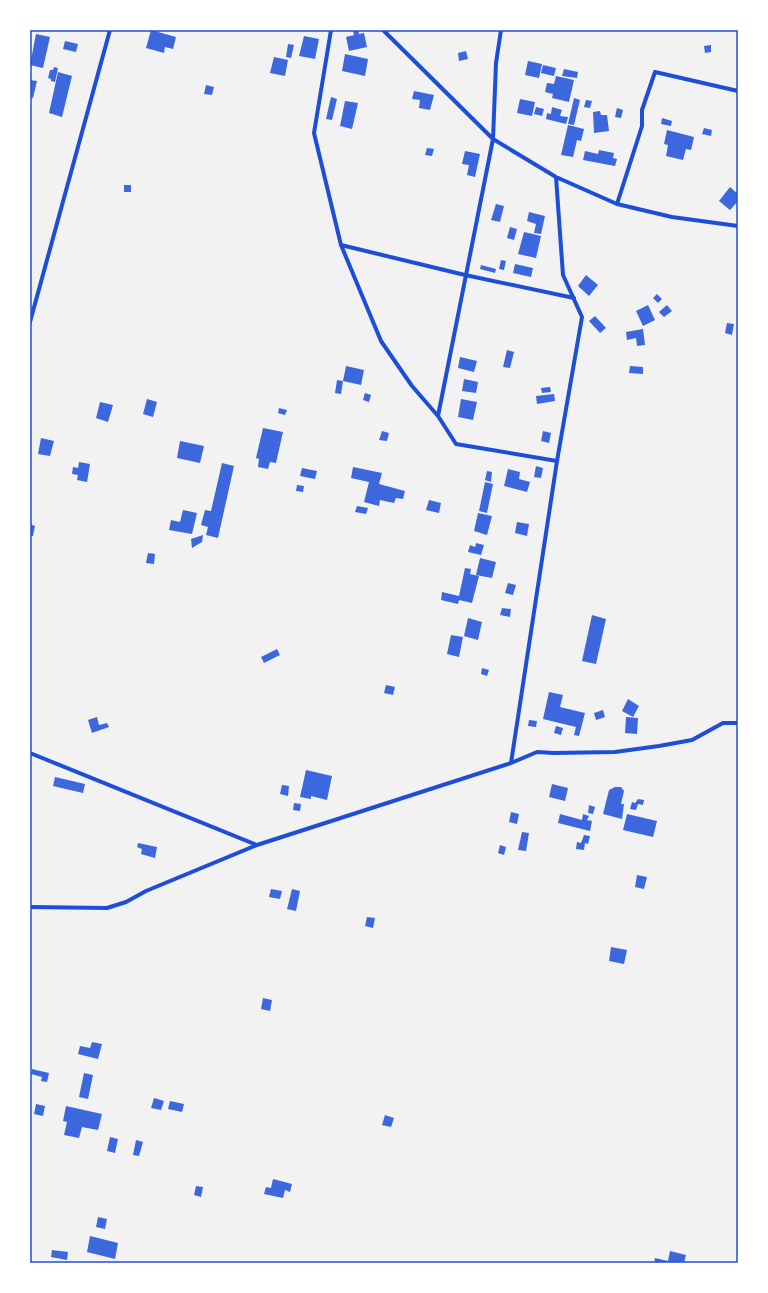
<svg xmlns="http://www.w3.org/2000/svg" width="768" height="1293" font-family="'Space Grotesk',sans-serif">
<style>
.building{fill:#3d67dc}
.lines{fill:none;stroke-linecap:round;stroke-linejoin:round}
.minor{stroke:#1d4ed8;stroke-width:4}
.neatline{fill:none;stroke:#1d4ed8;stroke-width:1.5}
</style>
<rect width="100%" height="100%" fill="#f2f2f2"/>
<!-- building -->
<path class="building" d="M 151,30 L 176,37 L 173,49 L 165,47 L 164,53 L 146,48 Z
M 358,30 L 359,34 L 364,33 L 367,47 L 349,51 L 346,37 L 354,35 L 353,31 Z
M 36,34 L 50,37 L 43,68 L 30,65 Z
M 304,36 L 319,39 L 315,59 L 299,56 Z
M 65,41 L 78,44 L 76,52 L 63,49 Z
M 288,44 L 294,45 L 291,58 L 286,57 Z
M 711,45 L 711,52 L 705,53 L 704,46 Z
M 466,51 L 468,59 L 459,61 L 458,53 Z
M 345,54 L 368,59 L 365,76 L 342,71 Z
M 274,57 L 288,60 L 285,76 L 270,73 Z
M 528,61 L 542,64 L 539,78 L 525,75 Z
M 543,65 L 556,68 L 554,76 L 541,73 Z
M 54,67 L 58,68 L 55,82 L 51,81 L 51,79 L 48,78 L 50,70 L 53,70 Z
M 564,69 L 578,72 L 577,78 L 562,76 Z
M 58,72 L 72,76 L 62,117 L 49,113 Z
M 556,76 L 574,80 L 569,102 L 552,98 L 553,94 L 545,92 L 547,83 L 554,84 Z
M 30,80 L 37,81 L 33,98 L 30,97 Z
M 206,85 L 214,87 L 212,95 L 204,94 Z
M 414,91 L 434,95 L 430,110 L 419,108 L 420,100 L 412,99 Z
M 331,97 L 337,99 L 332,120 L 326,119 Z
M 574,98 L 580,100 L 574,125 L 568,124 Z
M 520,99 L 535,102 L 532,116 L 517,113 Z
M 586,100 L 592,101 L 590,108 L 584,107 Z
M 345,101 L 358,103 L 352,129 L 340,126 Z
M 536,107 L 544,109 L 542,116 L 534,114 Z
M 552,107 L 562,110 L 560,116 L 568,117 L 566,124 L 546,119 L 547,113 L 551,114 Z
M 617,108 L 623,110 L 621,118 L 615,117 Z
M 600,111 L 601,115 L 607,115 L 609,131 L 594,133 L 593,112 Z
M 662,118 L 672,121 L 671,126 L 661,124 Z
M 568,125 L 584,129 L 581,141 L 577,140 L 573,157 L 561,155 Z
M 704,128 L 712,130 L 711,136 L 702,134 Z
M 667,130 L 694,137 L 691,150 L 686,149 L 683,160 L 666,156 L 668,145 L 664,144 Z
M 427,148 L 434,149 L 432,156 L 425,155 Z
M 599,150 L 614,153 L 613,158 L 617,159 L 615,166 L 583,160 L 585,151 L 598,154 Z
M 465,151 L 480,154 L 475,177 L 467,175 L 469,165 L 462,164 Z
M 124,185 L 131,185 L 131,192 L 124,192 Z
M 730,187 L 738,194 L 738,201 L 730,210 L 719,201 Z
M 496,204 L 504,206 L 500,222 L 491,220 Z
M 529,212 L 545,216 L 541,234 L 534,233 L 536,224 L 527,221 Z
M 510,227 L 517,229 L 514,240 L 507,238 Z
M 524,232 L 541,236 L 536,258 L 518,254 Z
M 501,260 L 506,261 L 504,270 L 499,269 Z
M 515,264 L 533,268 L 531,277 L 513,273 Z
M 481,265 L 496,269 L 495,273 L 480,269 Z
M 586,275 L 598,285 L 589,296 L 578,286 Z
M 657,294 L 662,299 L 658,303 L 653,298 Z
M 648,305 L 655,320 L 643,326 L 636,311 Z
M 667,305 L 672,311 L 664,317 L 659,312 Z
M 595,316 L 606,328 L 600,333 L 589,321 Z
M 727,323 L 734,324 L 732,335 L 725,333 Z
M 643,329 L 645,345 L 637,346 L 636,338 L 627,340 L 626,332 Z
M 507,350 L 514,352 L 510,368 L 503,367 Z
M 460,357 L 477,361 L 474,372 L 458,368 Z
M 346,366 L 364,370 L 361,385 L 343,381 Z
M 630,366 L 643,367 L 643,374 L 629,373 Z
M 464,379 L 478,382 L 476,393 L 462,391 Z
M 337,380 L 343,381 L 341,394 L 335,393 Z
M 550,387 L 551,392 L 542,393 L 541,388 Z
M 365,393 L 371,395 L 369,402 L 363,400 Z
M 554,394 L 555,401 L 537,404 L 536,396 Z
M 147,399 L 157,402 L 153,417 L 143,414 Z
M 461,399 L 477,402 L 473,420 L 458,417 Z
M 100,402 L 113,405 L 108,422 L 96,418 Z
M 279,408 L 287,410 L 285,415 L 278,413 Z
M 263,428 L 283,432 L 276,463 L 270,462 L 268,469 L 258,467 L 259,459 L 256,458 Z
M 382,431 L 389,433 L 387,441 L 379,440 Z
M 543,431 L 551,433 L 549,443 L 541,441 Z
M 41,438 L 54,441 L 50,456 L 38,454 Z
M 180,441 L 204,446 L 200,463 L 177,458 Z
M 79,462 L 90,464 L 87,482 L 77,480 L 78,475 L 72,474 L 73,467 L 78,468 Z
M 222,463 L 234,466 L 218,538 L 206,535 L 208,527 L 201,525 L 205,510 L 211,511 Z
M 536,466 L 543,468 L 541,478 L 534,477 Z
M 353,467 L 382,473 L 379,484 L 405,491 L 403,499 L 396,498 L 394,503 L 380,500 L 379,506 L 364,502 L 369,482 L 351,478 Z
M 302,468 L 317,471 L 315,479 L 300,476 Z
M 508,469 L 520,472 L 519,479 L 530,482 L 527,492 L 504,486 Z
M 487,471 L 492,472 L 491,482 L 485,480 Z
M 485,482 L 493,484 L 487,513 L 479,511 Z
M 297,485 L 304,486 L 303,492 L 296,491 Z
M 429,500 L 441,503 L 439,513 L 426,510 Z
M 357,506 L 368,508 L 366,514 L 355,512 Z
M 183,510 L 197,513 L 192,534 L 169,530 L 171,520 L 180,522 Z
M 478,513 L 492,516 L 487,535 L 474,531 Z
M 517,522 L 529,524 L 527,536 L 515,533 Z
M 30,524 L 35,526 L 33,536 L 30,536 Z
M 203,535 L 202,542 L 192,548 L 191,539 Z
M 476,543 L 484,545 L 481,555 L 468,552 L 470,545 L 475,547 Z
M 148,553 L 155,554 L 154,564 L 146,563 Z
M 480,558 L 496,562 L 492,578 L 476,575 Z
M 465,568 L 471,569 L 470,574 L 479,576 L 472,603 L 459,600 L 458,604 L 441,600 L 442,592 L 459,596 Z
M 508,583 L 516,585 L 513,595 L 505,593 Z
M 502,608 L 511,609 L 510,617 L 500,615 Z
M 592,615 L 606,619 L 596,664 L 582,661 Z
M 468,618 L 482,622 L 478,640 L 464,636 Z
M 451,635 L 463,637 L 459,657 L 447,654 Z
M 277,649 L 280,655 L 264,663 L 261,657 Z
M 482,668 L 489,670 L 487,676 L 481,674 Z
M 386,685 L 395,687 L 393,695 L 384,693 Z
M 549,692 L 563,695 L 560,707 L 585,713 L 579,736 L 574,735 L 576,727 L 543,719 Z
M 628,699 L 639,706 L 633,717 L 622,711 Z
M 603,710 L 605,717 L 596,720 L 594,713 Z
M 97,717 L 99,725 L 107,723 L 109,727 L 92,733 L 88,720 Z
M 626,717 L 638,718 L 637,734 L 625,733 Z
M 529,720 L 537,721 L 536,727 L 528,726 Z
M 556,726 L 563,728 L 561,735 L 554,733 Z
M 306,770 L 332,776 L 327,800 L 311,796 L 311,799 L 300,797 Z
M 55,777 L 85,784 L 83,793 L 53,786 Z
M 552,784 L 568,788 L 565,801 L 549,797 Z
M 282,785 L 289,786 L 288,796 L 280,794 Z
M 615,787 L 621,787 L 624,791 L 621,804 L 624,804 L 622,819 L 603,814 L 609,790 Z
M 638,799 L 644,800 L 643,805 L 638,804 L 636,810 L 630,809 L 632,802 L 635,803 Z
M 294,803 L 301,804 L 300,811 L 293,810 Z
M 589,805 L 595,807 L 593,814 L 588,813 Z
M 511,812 L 519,814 L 517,824 L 509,822 Z
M 560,814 L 582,820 L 583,814 L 589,816 L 587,820 L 592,821 L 590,831 L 558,823 Z
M 627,814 L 657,821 L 653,837 L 623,830 Z
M 522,832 L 529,833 L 526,851 L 518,850 Z
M 584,835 L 590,836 L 588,844 L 585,843 L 584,850 L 576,849 L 577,842 L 581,843 Z
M 138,843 L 157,847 L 155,858 L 141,854 L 142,849 L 137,847 Z
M 500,845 L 506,847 L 504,855 L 498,853 Z
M 637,875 L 647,877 L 644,889 L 635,887 Z
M 271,889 L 282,891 L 280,899 L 269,897 Z
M 292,889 L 300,891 L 296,911 L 287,909 Z
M 367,917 L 375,918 L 373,928 L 365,926 Z
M 611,947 L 627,950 L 624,964 L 609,961 Z
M 263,998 L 272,1000 L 270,1011 L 261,1009 Z
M 92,1042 L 102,1044 L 98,1059 L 78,1054 L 80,1046 L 90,1048 Z
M 32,1069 L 49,1073 L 47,1082 L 41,1081 L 42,1077 L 31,1074 Z
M 84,1073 L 93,1075 L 88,1099 L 79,1097 Z
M 154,1098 L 164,1101 L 161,1110 L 151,1108 Z
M 170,1101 L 184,1104 L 182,1112 L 168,1109 Z
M 36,1104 L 45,1106 L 43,1116 L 34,1114 Z
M 66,1106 L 102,1114 L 98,1130 L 82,1127 L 79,1138 L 64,1135 L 67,1122 L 63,1121 Z
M 385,1115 L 394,1118 L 391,1127 L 382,1125 Z
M 110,1137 L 118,1139 L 115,1153 L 107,1151 Z
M 136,1140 L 143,1142 L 139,1156 L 133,1155 Z
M 273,1179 L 292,1184 L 290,1192 L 285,1190 L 283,1198 L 264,1194 L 266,1187 L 271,1188 Z
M 196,1186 L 203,1187 L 201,1197 L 194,1195 Z
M 98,1217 L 107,1219 L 105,1229 L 96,1227 Z
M 90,1236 L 118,1243 L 115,1259 L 87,1252 Z
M 52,1250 L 68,1252 L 67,1260 L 51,1257 Z
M 670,1251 L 686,1255 L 684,1263 L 654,1263 L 655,1258 L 668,1261 Z"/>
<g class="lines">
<!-- minor -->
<path class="minor" d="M 331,30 L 314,133 L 341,245 L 381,341 L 412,386 L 438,416 L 456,444 L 557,461
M 383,30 L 493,139 L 556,177 L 617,204 L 672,217 L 738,226
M 617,204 L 642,126 L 642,110 L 655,72 L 738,91
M 341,245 L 465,275 L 574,298
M 30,322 L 110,30
M 438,416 L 493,139 L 496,63 L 501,30
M 30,753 L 257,845
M 511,763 L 557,461 L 582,317 L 563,275 L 556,177
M 30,907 L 107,908 L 126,902 L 146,891 L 257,845 L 511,763 L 537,752 L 554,753 L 615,752 L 659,746 L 692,740 L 723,723 L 738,723"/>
</g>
<!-- border -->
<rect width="768" height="1293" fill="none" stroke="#ffffff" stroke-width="62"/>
<rect x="31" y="31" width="706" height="1231" class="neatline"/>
</svg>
